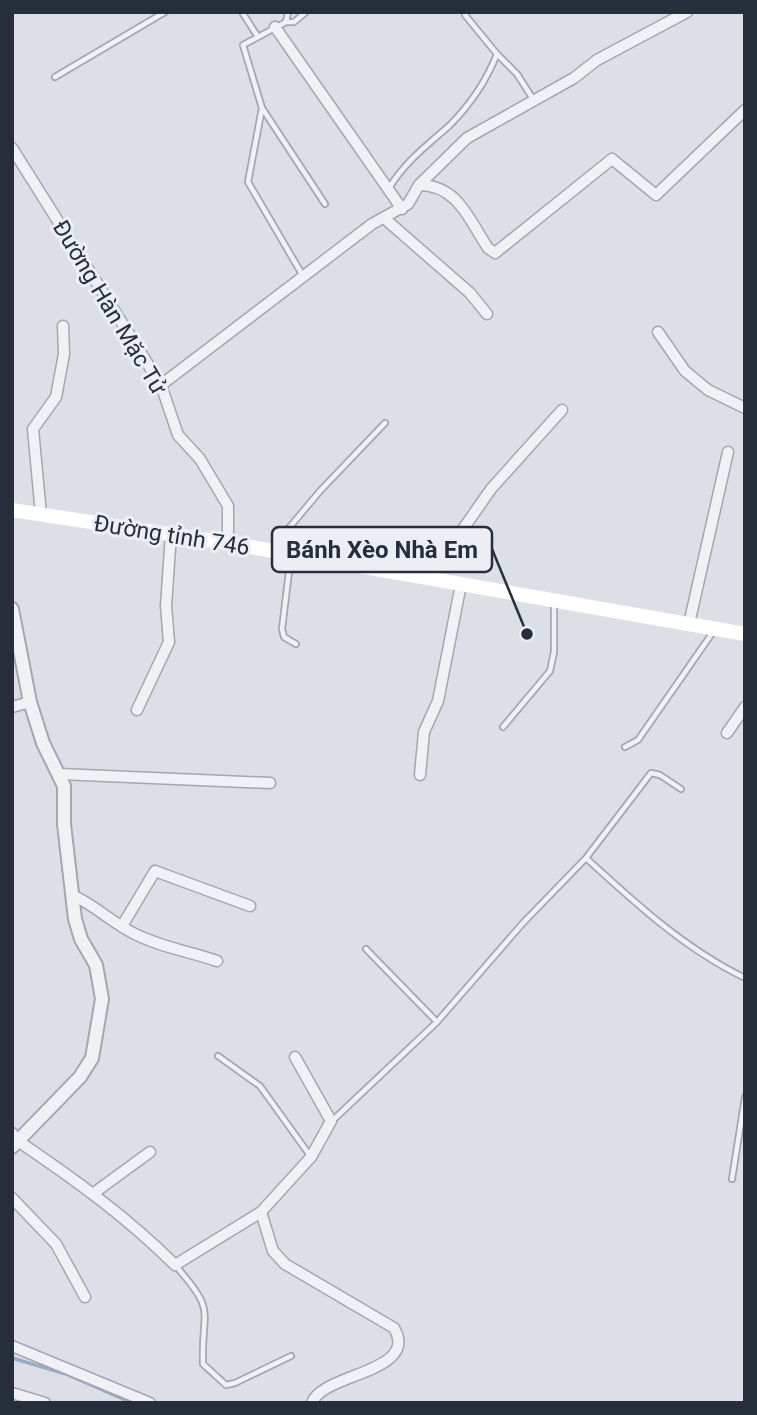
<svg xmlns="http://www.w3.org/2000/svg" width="757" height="1415" font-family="Roboto,sans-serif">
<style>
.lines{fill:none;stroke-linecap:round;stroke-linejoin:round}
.stream{stroke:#97adc6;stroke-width:3.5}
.service-casing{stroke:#a2a7b0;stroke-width:8}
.minor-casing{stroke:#a2a7b0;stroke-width:13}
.tertiary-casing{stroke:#a2a7b0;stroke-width:16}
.service{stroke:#eff1f5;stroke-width:4.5}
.minor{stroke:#eff1f5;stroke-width:10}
.tertiary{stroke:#eff1f5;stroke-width:12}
.secondary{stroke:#fff;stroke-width:14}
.labels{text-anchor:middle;stroke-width:6;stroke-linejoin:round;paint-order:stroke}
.street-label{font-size:23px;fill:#262e3c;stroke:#ebeff4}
.leader{fill:none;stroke:#262e3c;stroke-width:2.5}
.callout-dot{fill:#262e3c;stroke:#ebeff4;stroke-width:2.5}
.callout{fill:#ebeff4;stroke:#262e3c;stroke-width:2.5}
.callout-label{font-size:24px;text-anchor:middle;font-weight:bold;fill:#262e3c}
</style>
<rect width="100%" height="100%" fill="#dce0e6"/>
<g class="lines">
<!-- stream -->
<path class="stream" d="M 12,1358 L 66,1374 L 132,1403"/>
<!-- service casing -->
<g class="service-casing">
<path id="service" d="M 242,12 L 258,37 L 286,22 L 294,22 L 306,12
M 286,22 L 288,12
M 258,37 L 243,45 L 262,108 L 248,182 L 303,276
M 497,54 L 517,74 L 533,99
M 55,77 L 165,12
M 262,108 L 325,204
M 389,188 C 405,162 426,146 449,126 C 470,105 486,82 497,54 L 465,15 L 467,12
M 273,547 L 320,491 L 385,423
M 291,555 L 282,629 L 284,637 L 296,644
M 503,727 L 550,671 L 554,652 L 554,602
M 625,747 L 638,740 L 713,632
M 586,858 C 635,903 685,949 745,978
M 366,949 L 437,1022
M 218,1056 L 260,1086 L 311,1157
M 332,1121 L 437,1022 L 523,923 L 586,858 L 651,773 L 660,775 L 681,789
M 732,1179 L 745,1097
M 175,1265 C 218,1314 201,1307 203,1364 L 226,1385 L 235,1383 L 291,1356"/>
</g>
<!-- minor casing -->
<g class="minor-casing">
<path id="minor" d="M 275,27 L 402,209
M 12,148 L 161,385 L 178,435 L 200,459 L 228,506 L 228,543
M 419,185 C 458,185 469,220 488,248 L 495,253 L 612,159 L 656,195 L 745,110
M 384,218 L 470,293 L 487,314
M 658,332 L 685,371 L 708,390 L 745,408
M 161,385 L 372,224 L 408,204 L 419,185 L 467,138 L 574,78 L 597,60 L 687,12
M 41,514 L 33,429 L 56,397 L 64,354 L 63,326
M 429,578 L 491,489 L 562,410
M 689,624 L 728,452
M 12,707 L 30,702
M 137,710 L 169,642 L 166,606 L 171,534
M 727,733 L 745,707
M 60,774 L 270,783
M 420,775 L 424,732 L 438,701 L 461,584
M 72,895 C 95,905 111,922 133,933 C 160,947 188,951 217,961
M 122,926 L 155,871 L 250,906
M 12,1133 L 18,1141 C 74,1179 127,1217 175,1265 L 261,1212 L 311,1157 L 331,1121 L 295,1057
M 94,1193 L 150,1152
M 12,1198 L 56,1244 L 85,1297
M 261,1212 L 273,1251 L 285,1264 L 394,1328 C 420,1373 322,1373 312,1403
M 12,1346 L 150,1403
M 12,1393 L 45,1403"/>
</g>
<!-- tertiary casing -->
<g class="tertiary-casing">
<path id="tertiary" d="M 12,609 L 30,702 L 43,743 L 64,786 L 64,824 L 75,919 L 81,939 L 96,965 L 102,999 L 92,1058 L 80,1077 L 12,1147"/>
</g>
<!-- service -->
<use href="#service" class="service"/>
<!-- minor -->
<use href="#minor" class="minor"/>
<!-- tertiary -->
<use href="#tertiary" class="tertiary"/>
<!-- secondary -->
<path class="secondary" d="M 12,510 L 228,543 L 745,634"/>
</g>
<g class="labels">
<!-- street labels -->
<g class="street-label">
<text transform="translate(110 307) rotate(59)" y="8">Đường Hàn Mặc Tử</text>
<text transform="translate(172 535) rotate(9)" y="8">Đường tỉnh 746</text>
</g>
</g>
<!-- callouts -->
<path class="leader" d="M527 634L492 549"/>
<circle class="callout-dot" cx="527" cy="634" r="7"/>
<rect class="callout" x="272" y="527" width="220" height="45" rx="7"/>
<g class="callout-label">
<text x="382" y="558">Bánh Xèo Nhà Em</text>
</g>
<!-- border -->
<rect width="757" height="1415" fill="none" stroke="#262e3c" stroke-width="28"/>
</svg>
